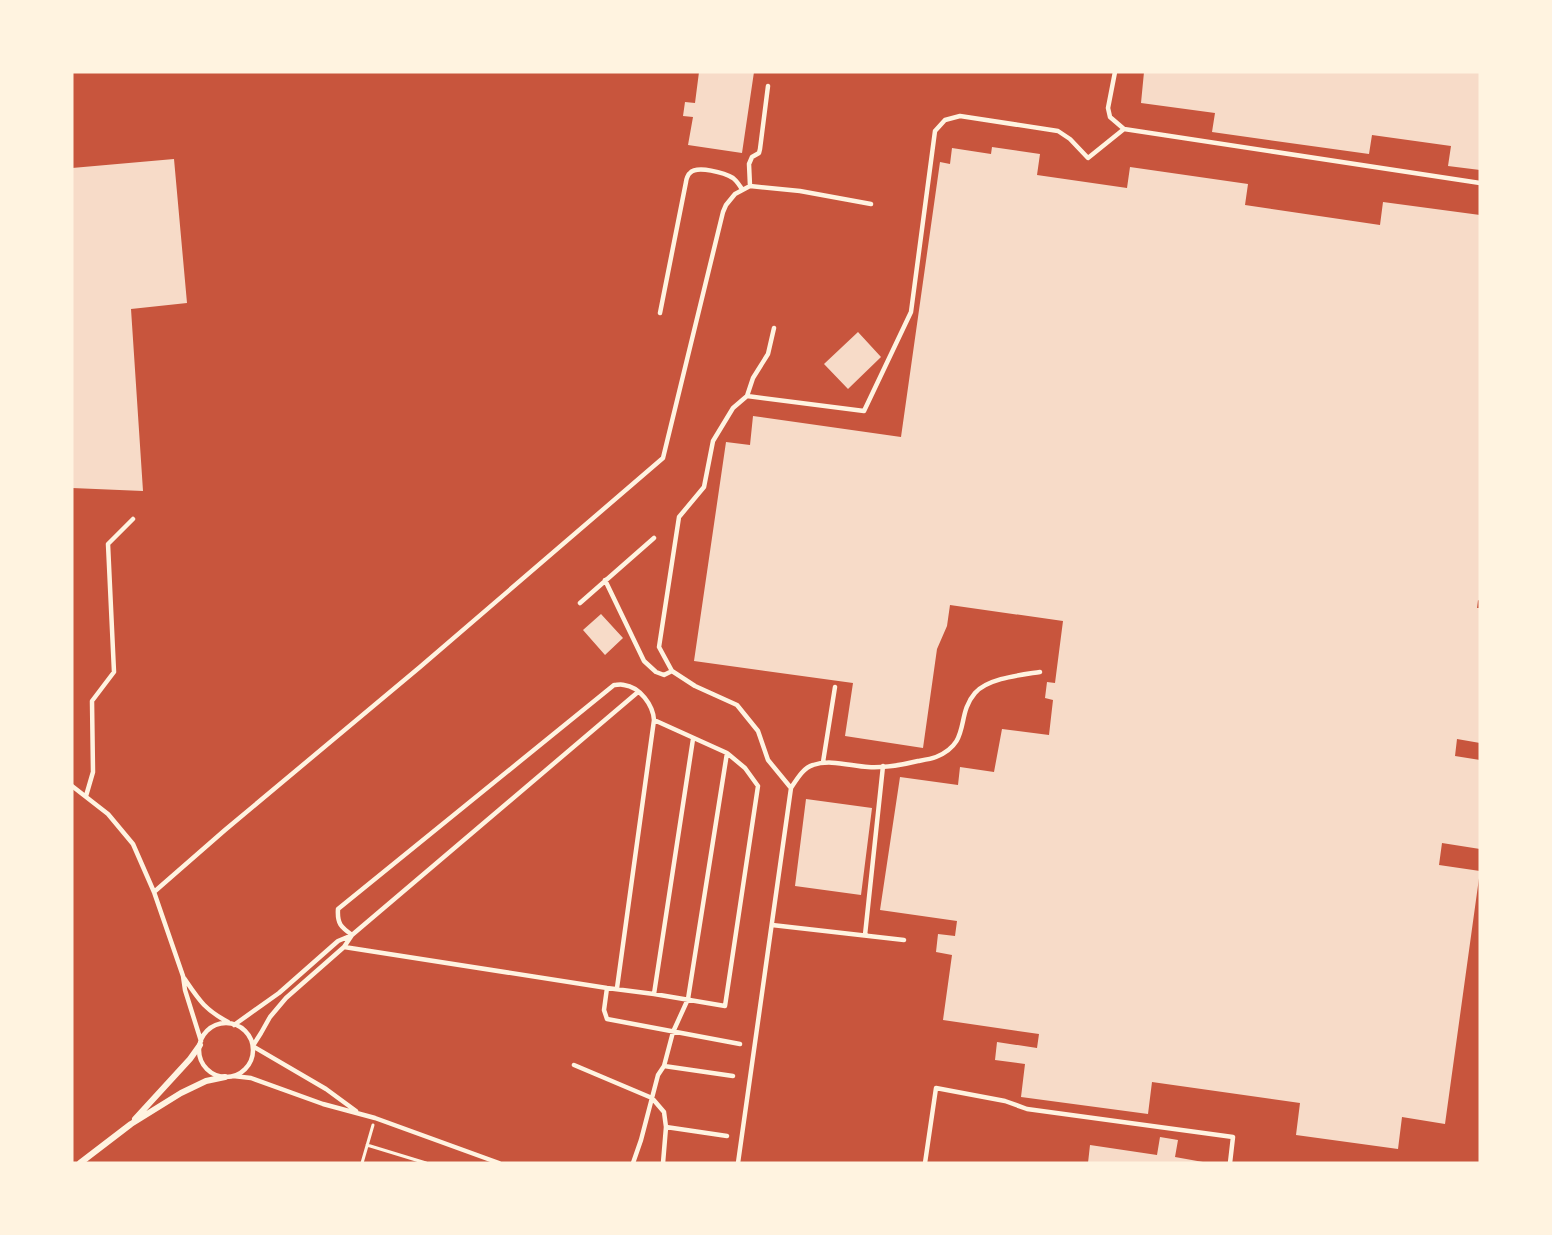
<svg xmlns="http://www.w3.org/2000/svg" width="1552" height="1235" font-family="'Roboto Condensed',sans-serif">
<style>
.building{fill:#f7dbc8}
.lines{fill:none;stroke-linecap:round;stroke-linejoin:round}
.path{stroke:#fff3e0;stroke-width:3}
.service{stroke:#fff3e0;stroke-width:4.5}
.minor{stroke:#fff3e0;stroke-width:6}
</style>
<rect width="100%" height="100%" fill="#c8553d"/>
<!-- building -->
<path class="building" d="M 699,72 L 754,72 L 742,153 L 688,145 L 693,117 L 683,116 L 685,102 L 695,103 Z
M 1144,72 L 1480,72 L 1480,170 L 1448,166 L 1451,146 L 1372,135 L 1369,154 L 1212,132 L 1215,113 L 1141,103 Z
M 992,147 L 1040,154 L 1037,175 L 1127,188 L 1130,167 L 1248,184 L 1245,205 L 1380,225 L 1383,202 L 1480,215 L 1480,601 L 1478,600 L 1477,608 L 1480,608 L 1480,743 L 1457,739 L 1455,756 L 1480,760 L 1480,849 L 1442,843 L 1439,865 L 1480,871 L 1445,1124 L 1402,1117 L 1398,1149 L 1296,1135 L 1300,1103 L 1152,1082 L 1148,1114 L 1021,1097 L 1025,1064 L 995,1060 L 997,1042 L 1037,1048 L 1039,1034 L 943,1020 L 952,955 L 936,952 L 938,934 L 955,936 L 957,921 L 880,910 L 900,777 L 958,785 L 960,767 L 994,772 L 1002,729 L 1049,735 L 1053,700 L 1045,698 L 1047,682 L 1055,683 L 1063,621 L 950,605 L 947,626 L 937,649 L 923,748 L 845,736 L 853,683 L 694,661 L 726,442 L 750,445 L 753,416 L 901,437 L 940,162 L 950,164 L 952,148 L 991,154 Z
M 174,159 L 187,303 L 131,309 L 143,491 L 72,488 L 72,168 Z
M 858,332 L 881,357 L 848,389 L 824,364 Z
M 601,614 L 623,638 L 605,655 L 583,630 Z
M 806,799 L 872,808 L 861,895 L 795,886 Z
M 1160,1137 L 1178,1140 L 1175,1157 L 1203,1162 L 1203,1163 L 1088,1163 L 1090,1145 L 1157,1155 Z"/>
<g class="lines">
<!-- path -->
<path class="path" d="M 367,1145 L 426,1163
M 362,1163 L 373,1125"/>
<!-- service -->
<path class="service" d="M 1115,72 L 1108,108 L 1110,117 L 1124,129
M 750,186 L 749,164 L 752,157 L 759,153 L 760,149 L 768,86
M 660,313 L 686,182 C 686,180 688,174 690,173 C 697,165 725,173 733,178 C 737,181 739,185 742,189
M 747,396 L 753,378 L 768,354 L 774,328
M 605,580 L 644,661 L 656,672 L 664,675 L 672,671
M 580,603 L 654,538
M 823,762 L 835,687
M 72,786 L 108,814 L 133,844 L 154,892 L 183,976 L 185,990 L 201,1041
M 791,788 C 797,779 803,768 813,765 C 830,759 851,766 868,767 C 885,768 902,765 918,761 C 924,760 931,759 936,757 C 972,742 955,716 975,693 C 988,678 1021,675 1040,672
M 86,796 L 93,772 L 92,701 L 114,672 L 108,544 L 133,519
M 154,892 L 225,830 L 420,667 L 663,458 L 723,212 L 726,205 L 735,194 L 750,186 L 800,191 L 871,204
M 772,925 L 904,940
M 352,935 C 341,927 337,924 338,909 L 614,685 C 617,685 621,684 624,685 C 640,687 653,705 654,720 L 617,988
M 865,935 L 883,766
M 344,947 L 607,988 L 654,994 L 725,1006 L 758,786 L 745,768 L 727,753 L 654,720
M 184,978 C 199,1000 204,1009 228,1022
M 607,988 L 604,1010 L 607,1019 L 740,1044
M 654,994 L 693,739
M199 1050a27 27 0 1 1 54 0a27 27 0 1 1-54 0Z
M 234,1025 L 279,993 L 338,941 L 350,936
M 254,1044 L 261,1033 L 270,1017 L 286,998 L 344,947 L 352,935 L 638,692
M 254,1047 L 326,1089 L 356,1111
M 574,1065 L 652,1098 L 664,1112 L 666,1127 L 663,1163
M 664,1066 L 733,1076
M 233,1076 L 251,1078 L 323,1104 L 375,1118 L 499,1163
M 666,1127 L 727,1136
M 633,1163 L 641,1140 L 658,1075 L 664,1066 L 673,1032 L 688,999 L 727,753
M 738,1163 L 791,788 L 768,760 L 758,731 L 737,705 L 695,686 L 672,671 L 659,647 L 679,517 L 704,487 L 713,441 L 733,408 L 747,396 L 864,411 L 911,312 L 935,131 L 945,120 L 960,116 L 1058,131 L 1070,139 L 1088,158 L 1124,129 L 1480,183
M 925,1163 L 936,1088 L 1005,1101 L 1027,1109 L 1233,1137 L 1230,1163"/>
<!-- minor -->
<path class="minor" d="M 135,1119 L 190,1059 L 200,1045
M 80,1163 L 131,1124 L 181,1093 L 206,1081 L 225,1077"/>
</g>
<!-- border -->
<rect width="1552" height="1235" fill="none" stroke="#fff3e0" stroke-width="147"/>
</svg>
